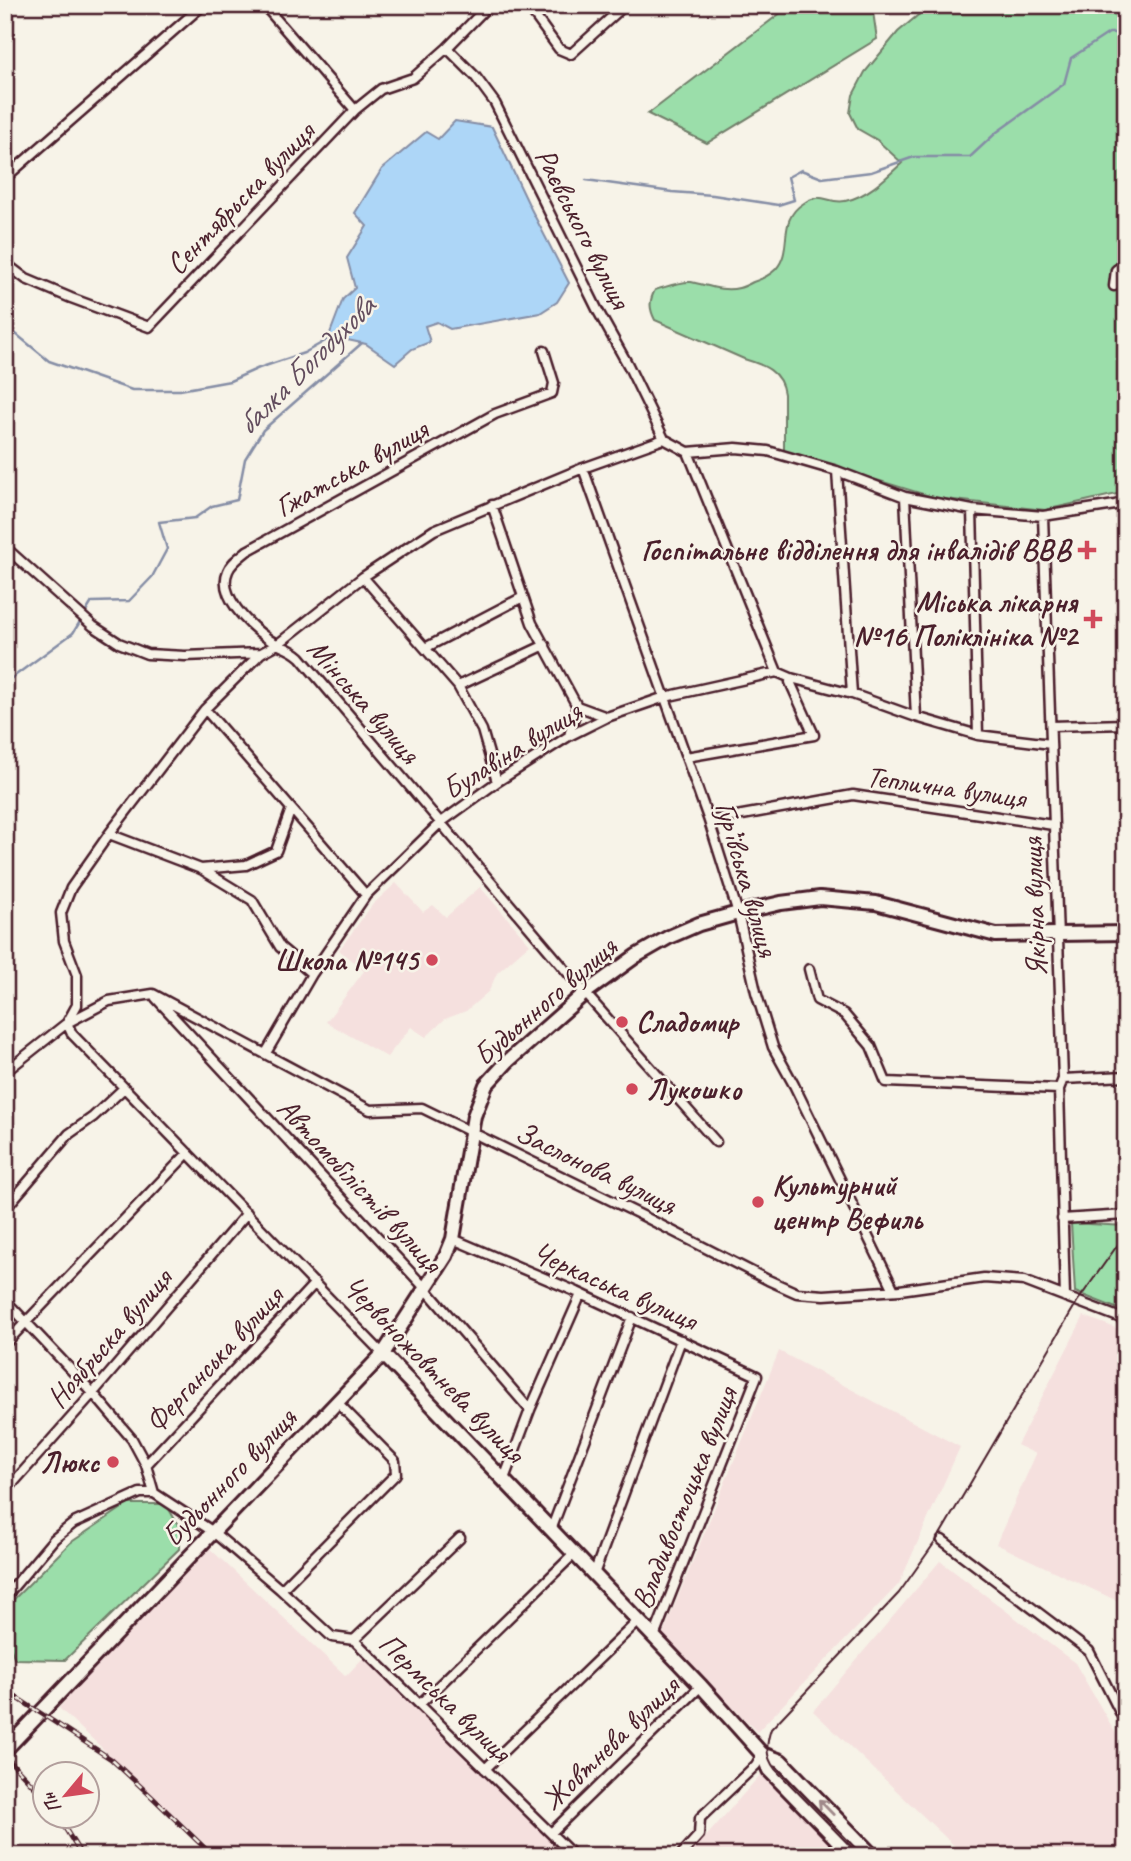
<svg xmlns="http://www.w3.org/2000/svg" width="1131" height="1861" font-family="Caveat,sans-serif">
<style>
.built{fill:#f5e0de}
.green{fill:#9bdeaa;stroke:#727e6a;stroke-width:2}
.water{fill:#add6f7;stroke:#858da5;stroke-width:2}
.lines{fill:none;stroke-linecap:round;stroke-linejoin:round}
.stream{stroke:#858da5;stroke-width:2.5}
.minor-casing{stroke:#4a1f2b;stroke-width:13}
.secondary-casing{stroke:#4a1f2b;stroke-width:18}
.minor{stroke:#f7f3e8;stroke-width:8}
.secondary{stroke:#f7f3e8;stroke-width:12}
.tram{stroke:#4a1f2b;stroke-width:2}
.rail-casing{stroke:#4a1f2b;stroke-width:5}
.rail{stroke:#f7f3e8;stroke-width:2.5;stroke-dasharray:8;stroke-linecap:butt}
.oneway{stroke:#a0898a}
.poi-dot{fill:#d1495b;stroke:#f7f3e8;stroke-width:2.5}
.labels{text-anchor:middle;stroke-width:5;stroke-linejoin:round;paint-order:stroke}
.street-label{font-size:30px;fill:#4a1f2b;stroke:#f7f3e8}
.poi-label{font-size:30px;font-weight:bold;fill:#4a1f2b;stroke:#f7f3e8;text-anchor:end}
.water-label{font-size:32px;font-style:italic;fill:#634d5e;stroke:#f7f3e8}
</style>
<rect width="100%" height="100%" fill="#f7f3e8"/>
<filter id="ink" filterUnits="userSpaceOnUse"><feTurbulence type="fractalNoise" baseFrequency=".0143" numOctaves="2"/><feDisplacementMap in="SourceGraphic" scale="14" xChannelSelector="R" yChannelSelector="G"/><feConvolveMatrix kernelMatrix="1 2 1 2 8 2 1 2 1" color-interpolation-filters="sRGB"/></filter>
<g filter="url(#ink)">
<!-- built -->
<path class="built" d="M 1126,505 L 1126,628 L 1123,628 L 1118,508 Z
M 396,883 L 423,912 L 433,905 L 446,917 L 480,887 L 530,944 L 497,973 L 489,991 L 466,1011 L 445,1019 L 426,1037 L 411,1027 L 387,1057 L 326,1022 L 364,971 L 339,950 L 373,904 Z
M 1084,1316 L 1126,1332 L 1126,1605 L 996,1544 L 1036,1454 L 1017,1445 Z
M 779,1351 L 960,1447 L 899,1584 L 757,1732 L 662,1636 Z
M 207,1546 L 346,1676 L 363,1658 L 567,1856 L 218,1856 L 59,1708 L 97,1663 Z
M 940,1561 L 1075,1663 L 1126,1751 L 1126,1842 L 1111,1856 L 965,1856 L 813,1711 Z
M 761,1774 L 848,1856 L 689,1856 Z"/>
<!-- green -->
<path class="green" d="M 791,5 L 872,5 L 877,39 L 707,143 L 648,114 Z
M 930,5 L 1126,5 L 1126,492 L 1045,510 L 936,498 L 784,452 L 784,394 C 781,371 764,365 744,359 L 655,320 C 649,308 649,301 655,290 C 666,287 681,281 691,282 C 707,285 722,292 739,288 C 744,287 749,284 753,282 C 762,279 770,275 776,269 C 794,249 776,220 804,203 C 823,191 827,204 845,201 C 867,197 886,178 902,163 L 877,140 L 858,129 L 850,113 L 853,95 L 865,72 L 898,32 Z
M 1071,1223 L 1126,1226 L 1126,1312 L 1075,1292 Z
M 128,1504 L 166,1504 L 181,1530 L 179,1549 L 65,1660 L 15,1659 L 5,1635 L 5,1608 L 70,1543 Z"/>
<!-- water -->
<path class="water" d="M 455,121 L 492,127 L 531,209 L 569,283 L 557,302 L 540,313 L 450,329 L 437,322 L 425,326 L 430,342 L 412,349 L 395,364 L 366,344 L 329,336 L 343,299 L 355,288 L 347,258 L 367,226 L 355,213 L 382,169 L 426,132 L 438,139 Z"/>
<g class="lines">
<!-- stream -->
<path class="stream" d="M 586,180 L 672,192 L 713,195 L 778,205 L 794,200 L 788,177 L 801,170 L 822,178 L 871,172 L 914,157 L 970,157 L 997,132 L 1064,84 L 1071,58 L 1109,33 L 1126,33
M 5,325 L 49,361 L 132,390 L 180,390 L 230,381 L 259,368 L 304,353 L 334,336
M 5,683 L 73,633 L 92,602 L 129,601 L 152,577 L 167,549 L 159,522 L 195,518 L 212,506 L 237,500 L 245,459 L 263,430 L 362,343"/>
<!-- minor casing -->
<g class="minor-casing">
<path id="minor" d="M 264,5 L 355,110
M 527,5 L 559,49 L 571,54 L 625,5
M 447,48 L 475,76 L 495,103 L 598,311 L 628,365 L 664,439
M 5,178 L 203,5
M 5,263 L 26,279 L 71,298 L 149,327 L 355,110 L 381,89 L 413,78 L 447,48 L 489,5
M 1114,286 L 1116,270 L 1126,263
M 544,351 L 554,383 L 552,393 L 495,414 L 247,551 C 240,557 231,563 228,571 C 217,595 249,625 267,638 C 278,647 288,646 300,657 L 585,993 L 716,1142
M 664,439 L 688,452 L 736,448 L 768,451 L 837,471 L 905,497 L 972,510 L 1043,516 L 1115,505 L 1126,501
M 688,452 L 777,672
M 583,468 L 709,821 L 738,913 L 756,992 L 773,1047 L 794,1085 L 894,1290
M 837,471 L 852,694
M 905,497 L 916,717
M 492,505 L 532,623 L 577,706 L 607,717
M 972,510 L 978,735
M 1043,516 L 1063,1079 L 1059,1089 L 1065,1297
M 5,547 L 93,626 L 119,643 L 147,654 L 185,656 L 261,653
M 363,577 L 458,686 L 482,730 L 497,782
M 425,648 L 523,597
M 458,686 L 545,645
M 205,709 L 366,895
M 1051,726 L 1126,724
M 569,736 L 577,706
M 686,757 L 814,735 L 790,682 L 791,678
M 709,821 L 853,795 L 1053,825
M 109,834 L 201,869 L 252,900 L 280,947 L 312,974
M 201,869 L 246,865 L 276,851 L 291,809
M 809,969 L 817,1000 L 844,1014 L 871,1046 L 886,1082 L 1059,1089
M 156,998 L 425,1288 L 530,1410
M 67,1023 L 77,1005 L 77,975 L 64,941 L 61,913 L 71,888 L 109,834 L 205,709 L 261,653 L 278,644 L 363,577 L 434,530 L 583,468 L 664,439
M 67,1023 L 72,1034 L 383,1354
M 266,1053 L 312,974 L 366,895 L 440,823 L 497,782 L 569,736 L 607,717 L 665,697 L 777,672 L 791,678 L 852,694 L 916,717 L 978,735 L 1051,744
M 5,1072 L 67,1023 L 109,1001 L 153,994 L 370,1110 L 422,1108 L 643,1216 L 768,1280 L 797,1293 L 824,1295 L 900,1290 L 984,1278 L 1024,1281 L 1126,1320
M 1063,1079 L 1126,1076
M 5,1209 L 69,1134 L 93,1117 L 124,1088
M 1062,1219 L 1126,1215
M 453,1239 L 577,1292 L 757,1376 L 654,1637
M 5,1300 L 93,1393 L 132,1439 L 146,1465 L 154,1493 L 212,1531 L 280,1589 L 332,1637 L 354,1640 L 574,1856
M 5,1344 L 188,1153
M 146,1465 L 315,1283
M 504,1479 L 530,1410 L 581,1294
M 5,1492 L 93,1393 L 247,1213
M 551,1530 L 632,1317
M 942,1540 L 1089,1651 L 1126,1724
M 594,1574 L 681,1340
M 281,1590 L 396,1474 L 395,1461 L 337,1402
M 5,1597 L 54,1539 L 74,1523 L 140,1493 L 154,1493
M 354,1640 L 460,1538
M 420,1704 L 574,1554
M 485,1769 L 638,1621
M 551,1833 L 701,1686
M 680,1856 L 699,1835 L 700,1818 L 756,1765 L 762,1754"/>
</g>
<!-- secondary casing -->
<g class="secondary-casing">
<path id="secondary" d="M 383,1354 L 701,1686 L 762,1754 L 769,1770 L 853,1856
M 5,1750 L 383,1354 L 446,1256 L 453,1239 L 474,1116 L 486,1085 L 508,1061 L 585,993 L 636,956 L 669,937 L 699,924 L 738,913 L 781,903 L 820,898 L 876,903 L 996,935 L 1126,933
M 762,1754 L 781,1761 L 873,1856"/>
</g>
<!-- minor -->
<use href="#minor" class="minor"/>
<!-- secondary -->
<use href="#secondary" class="secondary"/>
<!-- tram -->
<path class="tram" d="M 860,1856 L 775,1769 C 765,1756 766,1744 771,1729 L 899,1593 L 938,1538 L 1077,1302 L 1119,1243 L 1126,1238"/>
<!-- rail casing -->
<g class="rail-casing">
<path id="rail" d="M 5,1690 L 111,1759 L 152,1797 L 213,1856
M 5,1756 L 46,1799
M 57,1815 L 82,1856"/>
</g>
<!-- rail -->
<use href="#rail" class="rail"/>
</g>
<!-- one-way arrows -->
<defs><path id="oneway-shaft" d="M-6 0H5M1.5-3L5.5 0L1.5 3" fill="none" stroke-width="1.6" stroke-linecap="round" stroke-linejoin="round" transform="scale(1.75)"/></defs>
<use class="oneway" href="#oneway-shaft" transform="translate(826 1807) rotate(-134)"/>
</g>
<!-- markers -->
<g class="poi-dot">
<path d="M1083.5 539.5h7v7h7v7h-7v7h-7v-7h-7v-7h7z"/>
<path d="M1089.5 608.5h7v7h7v7h-7v7h-7v-7h-7v-7h7z"/>
<circle cx="432" cy="960" r="7"/>
<circle cx="622" cy="1022" r="7"/>
<circle cx="632" cy="1089" r="7"/>
<circle cx="758" cy="1202" r="7"/>
<circle cx="113" cy="1462" r="7"/>
</g>
<g class="labels">
<!-- street labels -->
<g class="street-label">
<text transform="translate(240 198) rotate(-46)" y="10">Сентябрьска вулиця</text>
<text transform="translate(583 228) rotate(63)" y="10">Раєвського вулиця</text>
<text transform="translate(351 468) rotate(-29)" y="10">Гжатська вулиця</text>
<text transform="translate(364 701) rotate(49)" y="10">Мінська вулиця</text>
<text transform="translate(512 750) rotate(-32)" y="10">Булавіна вулиця</text>
<text transform="translate(946 787) rotate(8)" y="10">Теплична вулиця</text>
<text transform="translate(747 879) rotate(74)" y="10">Гур’ївська вулиця</text>
<text transform="translate(1034 907) rotate(-92)" y="10">Якірна вулиця</text>
<text transform="translate(545 1001) rotate(-41)" y="10">Будьонного вулиця</text>
<text transform="translate(596 1168) rotate(26)" y="10">Заслонова вулиця</text>
<text transform="translate(360 1185) rotate(47)" y="10">Автомобілістів вулиця</text>
<text transform="translate(615 1286) rotate(24)" y="10">Черкаська вулиця</text>
<text transform="translate(109 1338) rotate(-49)" y="10">Ноябрьска вулиця</text>
<text transform="translate(214 1359) rotate(-47)" y="10">Ферганська вулиця</text>
<text transform="translate(434 1369) rotate(46)" y="10">Червоножовтнева вулиця</text>
<text transform="translate(229 1477) rotate(-46)" y="10">Будьонного вулиця</text>
<text transform="translate(684 1498) rotate(-68)" y="10">Владивостоцька вулиця</text>
<text transform="translate(445 1697) rotate(44)" y="10">Пермська вулиця</text>
<text transform="translate(610 1743) rotate(-44)" y="10">Жовтнева вулиця</text>
</g>
<!-- poi labels -->
<g class="poi-label">
<text x="1071" y="560">Госпітальне відділення для інвалідів ВВВ</text>
<text x="1077" y="612">Міська лікарня<tspan x="1077" dy="34">№16 Поліклініка №2</tspan></text>
<text x="418" y="970">Школа №145</text>
<text x="636" y="1032" text-anchor="start">Сладомир</text>
<text x="646" y="1099" text-anchor="start">Лукошко</text>
<text x="772" y="1195" text-anchor="start">Культурний<tspan x="772" dy="34">центр Вефиль</tspan></text>
<text x="99" y="1472">Люкс</text>
</g>
<!-- water labels -->
<g class="water-label">
<text transform="translate(305 365) rotate(-45)" y="11">балка Богодухова</text>
</g>
</g>
<!-- margin -->
<rect width="1131" height="1861" fill="none" stroke="#f7f3e8" stroke-width="28"/>
<rect x="14" y="14" width="1103" height="1833" fill="none" stroke="#4a1f2b" stroke-width="2.5" filter="url(#ink)"/>
<!-- north arrow -->
<g transform="translate(66 1795) rotate(241)"><circle r="33" fill="#f7f3e8" stroke="#b29e9c" stroke-width="2"/>
<path d="M0-5L12 26L0 18L-12 26Z" fill="#d1495b"/>
<text y="-10" font-size="19" font-weight="bold" text-anchor="middle" fill="#4a1f2b">Пн</text>
</g>
</svg>
